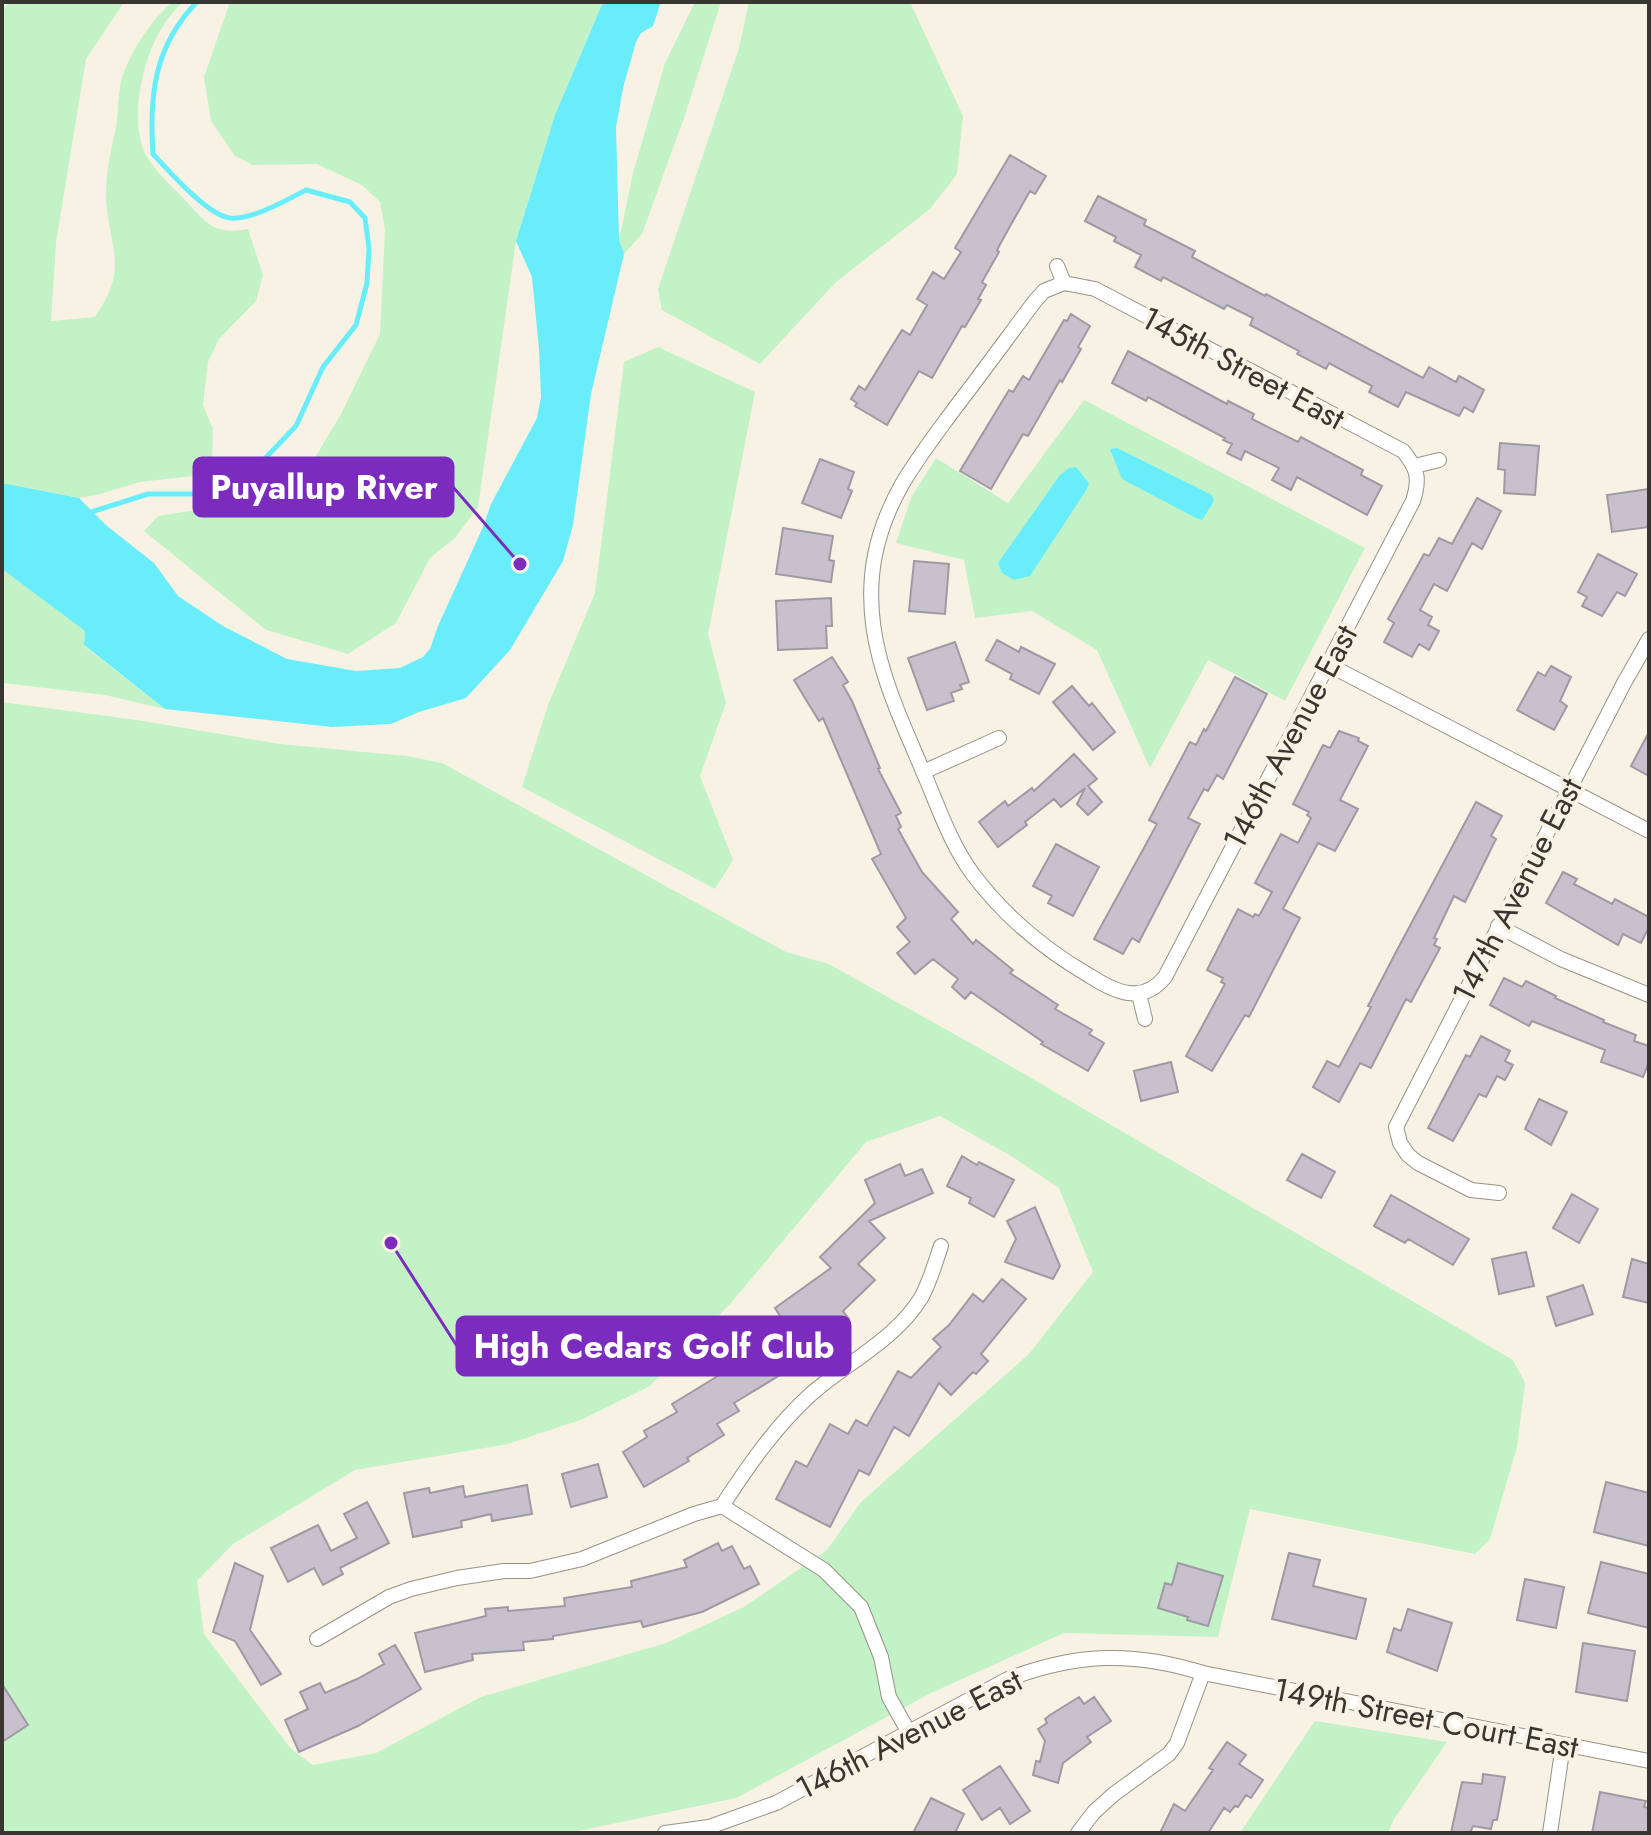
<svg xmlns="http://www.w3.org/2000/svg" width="1651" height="1835" font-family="Jost,sans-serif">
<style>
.green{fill:#c3f2c7;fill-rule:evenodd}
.water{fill:#6aedfa}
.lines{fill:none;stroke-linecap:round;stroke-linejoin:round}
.stream{stroke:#6aedfa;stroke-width:5}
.building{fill:#c7c1cd;stroke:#9f99a4;stroke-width:2}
.street-casing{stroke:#979186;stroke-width:16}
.street{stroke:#fff;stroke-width:14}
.labels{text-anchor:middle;stroke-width:8;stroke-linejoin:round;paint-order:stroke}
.street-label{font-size:32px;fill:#393632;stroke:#f8f2e5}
.leader{fill:none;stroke:#7b2cbf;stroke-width:3}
.callout-dot{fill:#7b2cbf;stroke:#f8f2e5;stroke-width:3}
.callout{fill:#7b2cbf;stroke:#7b2cbf;stroke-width:3}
.callout-label{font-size:34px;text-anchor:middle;font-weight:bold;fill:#fff}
</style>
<rect width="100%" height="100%" fill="#f8f2e5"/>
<!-- green -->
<path class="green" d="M 9,2 L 124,2 L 86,59 L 56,243 L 51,321 L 95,317 C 129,267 110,252 106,200 C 105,176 111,150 116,127 C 119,110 117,89 124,72 C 134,46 151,21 172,2 L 182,2 C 176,10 168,17 163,26 C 143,57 128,121 146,155 C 156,173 173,187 186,201 C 208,225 215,235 248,229 L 263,275 L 256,301 L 219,339 L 208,362 L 203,405 L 213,429 L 212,463 L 193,476 L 140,482 L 97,495 L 79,498 L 2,483 L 2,11 Z
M 230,2 L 603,2 L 555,115 L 516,241 L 478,507 L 455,538 L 430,558 L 396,623 L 348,654 L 266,630 L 144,531 L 158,516 L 252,501 L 304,476 L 341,414 L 380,334 L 385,230 L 380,202 L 362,185 L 317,164 L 253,165 L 235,156 L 211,121 L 204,77 Z
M 695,2 L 721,2 L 685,115 L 642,234 L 624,254 L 619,240 L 633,173 L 665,63 Z
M 749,2 L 910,2 L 963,116 L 957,174 L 930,209 L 836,282 L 760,364 L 662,310 L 658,289 L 739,48 Z
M 658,347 L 755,392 L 708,634 L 726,703 L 700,776 L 733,860 L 715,889 L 522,787 L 548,705 L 595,593 L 624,362 Z
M 1084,400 L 1365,548 L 1285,701 L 1208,660 L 1150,768 L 1097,650 L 1032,611 L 975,618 L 964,560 L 896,543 L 911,498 L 936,458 L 1008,503 Z
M 2,569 L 85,631 L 84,646 L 165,709 L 105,695 L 2,683 Z
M 2,702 L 137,720 L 280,744 L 407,756 L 442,763 L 786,952 L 829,964 L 995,1057 L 1513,1360 L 1525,1383 L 1517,1447 L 1490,1539 L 1475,1554 L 1250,1509 L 1218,1637 L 1064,1633 L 931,1693 L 736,1798 L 569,1833 L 2,1833 ZM 940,1116 L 1011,1156 L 1059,1188 L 1093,1272 L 1029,1354 L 861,1502 L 827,1550 L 744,1607 L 666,1643 L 481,1697 L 376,1753 L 313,1765 L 291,1749 L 204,1634 L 197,1581 L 233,1544 L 355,1470 L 508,1444 L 583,1419 L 650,1386 L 731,1303 L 866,1142 Z
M 1315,1721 L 1447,1742 L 1394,1819 L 1388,1833 L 1240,1833 Z"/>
<!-- water -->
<path class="water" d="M 603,2 L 661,2 L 653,26 L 641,33 L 636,42 L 623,88 L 616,127 L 619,240 L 624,254 L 591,394 L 573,525 L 563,561 L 510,650 L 466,698 L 419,712 L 391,724 L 332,727 L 165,709 L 84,645 L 85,631 L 2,569 L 2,483 L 79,498 L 107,526 L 154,563 L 178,596 L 223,626 L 287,659 L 356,671 L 400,668 L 423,657 L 430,649 L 438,626 L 483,527 L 491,504 L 537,418 L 541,397 L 539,349 L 532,277 L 516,241 L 555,115 Z
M 1117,448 L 1212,495 L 1214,501 L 1202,520 L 1194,517 L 1122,479 L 1110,449 Z
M 1076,467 L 1089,483 L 1087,489 L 1030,576 L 1014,580 L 1002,573 L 998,563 L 1060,475 L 1069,468 Z"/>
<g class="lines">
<!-- stream -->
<path class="stream" d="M 88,513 L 148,494 L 217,494 L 250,474 L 296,426 L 323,367 L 356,325 L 367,283 L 369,248 L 365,218 L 350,202 L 306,190 C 287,200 252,220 230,218 C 208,216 168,170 153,154 C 149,96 154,46 197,2"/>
</g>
<!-- building -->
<path class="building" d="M 1010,155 L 1046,176 L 1035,194 L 1030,191 L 1009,228 L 997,250 L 999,252 L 982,282 L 986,285 L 978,299 L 981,300 L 965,327 L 962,326 L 932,378 L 919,371 L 887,425 L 855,406 L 857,403 L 851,399 L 859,386 L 865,390 L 902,330 L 910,335 L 927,305 L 917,299 L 933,272 L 944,279 L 961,252 L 955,248 Z
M 1098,196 L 1146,220 L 1144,225 L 1195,251 L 1192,257 L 1265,296 L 1266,294 L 1423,378 L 1429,367 L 1456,382 L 1459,376 L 1484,390 L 1473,412 L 1464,407 L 1459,416 L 1406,392 L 1398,407 L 1369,392 L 1372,386 L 1329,363 L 1326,369 L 1297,354 L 1299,351 L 1250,325 L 1253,318 L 1227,305 L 1224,309 L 1163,277 L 1161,281 L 1135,267 L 1141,255 L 1114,241 L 1116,237 L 1085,221 Z
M 1071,314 L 1090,326 L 1078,347 L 1081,349 L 1062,382 L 1060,380 L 1028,436 L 1023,434 L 991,489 L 960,471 L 1009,390 L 1013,392 L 1023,376 L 1029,380 L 1064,320 L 1067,321 Z
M 1128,351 L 1227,404 L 1228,401 L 1254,414 L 1252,419 L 1298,442 L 1301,437 L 1363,470 L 1361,475 L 1382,486 L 1367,515 L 1297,477 L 1291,490 L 1272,480 L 1279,468 L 1245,451 L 1241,460 L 1227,453 L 1232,444 L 1223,440 L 1225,438 L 1148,397 L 1146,401 L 1112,383 Z
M 1500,443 L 1539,446 L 1535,495 L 1504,493 L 1505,470 L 1498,469 Z
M 820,459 L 854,472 L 848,489 L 852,491 L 841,518 L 802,503 Z
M 1649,489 L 1649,527 L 1612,532 L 1607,495 Z
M 1477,498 L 1501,511 L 1482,549 L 1472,543 L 1447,591 L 1434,584 L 1420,610 L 1432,617 L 1428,625 L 1439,631 L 1429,650 L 1419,644 L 1412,657 L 1384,642 L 1394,623 L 1388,619 L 1424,554 L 1429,556 L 1439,538 L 1452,544 Z
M 783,528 L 833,536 L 829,560 L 834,561 L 831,582 L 776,574 Z
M 1598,554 L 1637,574 L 1625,596 L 1617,592 L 1602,616 L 1582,606 L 1587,597 L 1578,592 Z
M 914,561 L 949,564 L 945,614 L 909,611 Z
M 831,598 L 832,626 L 826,626 L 827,648 L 778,650 L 776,601 Z
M 997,640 L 1019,652 L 1021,647 L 1055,664 L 1039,694 L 1010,679 L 1012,674 L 986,660 Z
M 955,642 L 969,682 L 960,685 L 962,689 L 951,693 L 954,701 L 927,710 L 908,658 Z
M 832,657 L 848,682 L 843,685 L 852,701 L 880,768 L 878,769 L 901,813 L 896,816 L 901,827 L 898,829 L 922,872 L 958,912 L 951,919 L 973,944 L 976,940 L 1013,970 L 1010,973 L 1058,1005 L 1055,1009 L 1092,1030 L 1089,1034 L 1104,1043 L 1088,1071 L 1041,1044 L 1043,1042 L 971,992 L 965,999 L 952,987 L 958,979 L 933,959 L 915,974 L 897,953 L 910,942 L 897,927 L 906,918 L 872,859 L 881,854 L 823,718 L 819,721 L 794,680 Z
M 1551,666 L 1571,677 L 1560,701 L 1567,706 L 1554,730 L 1517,710 L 1538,672 L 1545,676 Z
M 1235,677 L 1267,694 L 1223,779 L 1217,775 L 1208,791 L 1204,789 L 1188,818 L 1200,824 L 1139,942 L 1132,938 L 1123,954 L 1094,939 L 1157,824 L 1149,820 L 1190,742 L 1196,745 L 1204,729 L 1206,731 Z
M 1072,686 L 1089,706 L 1092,703 L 1115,732 L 1093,750 L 1053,702 Z
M 1339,731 L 1359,738 L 1358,741 L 1368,746 L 1340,800 L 1358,809 L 1335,851 L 1318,843 L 1283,909 L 1300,918 L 1249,1017 L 1245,1015 L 1212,1071 L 1186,1056 L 1225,984 L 1221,982 L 1223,978 L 1207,970 L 1238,909 L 1253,917 L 1255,914 L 1259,916 L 1272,892 L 1255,883 L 1281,834 L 1298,843 L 1311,818 L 1307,815 L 1309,812 L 1293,804 L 1323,745 L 1330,748 Z
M 1649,732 L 1649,776 L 1631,766 Z
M 1074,754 L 1097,779 L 1088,786 L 1102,802 L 1088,815 L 1077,804 L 1085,788 L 1061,807 L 1054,799 L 1025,822 L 1027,825 L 998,847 L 979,822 L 1005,801 L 1008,806 L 1032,788 L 1034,791 Z
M 1476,802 L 1502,816 L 1491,836 L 1496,839 L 1465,902 L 1454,896 L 1434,938 L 1437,939 L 1434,945 L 1440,948 L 1411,1002 L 1406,999 L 1371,1068 L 1360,1063 L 1339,1102 L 1313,1087 L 1327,1061 L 1339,1067 L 1371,1007 L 1368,1006 L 1396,952 Z
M 1056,844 L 1099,867 L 1073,916 L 1048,903 L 1052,896 L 1033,886 Z
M 1563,872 L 1577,879 L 1574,884 L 1612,904 L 1615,899 L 1649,917 L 1649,927 L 1641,943 L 1623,934 L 1618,945 L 1546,903 Z
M 1504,978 L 1522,987 L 1526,981 L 1556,996 L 1555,998 L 1604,1020 L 1603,1022 L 1636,1035 L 1634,1041 L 1649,1046 L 1649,1062 L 1643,1077 L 1601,1062 L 1605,1050 L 1532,1021 L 1529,1026 L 1490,1005 Z
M 1481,1036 L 1510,1051 L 1505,1061 L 1513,1065 L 1505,1080 L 1497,1076 L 1486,1097 L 1479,1094 L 1453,1141 L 1428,1128 L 1466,1055 L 1470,1057 Z
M 1171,1062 L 1178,1092 L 1141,1101 L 1134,1071 Z
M 1539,1099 L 1567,1112 L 1551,1145 L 1525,1129 Z
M 1302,1154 L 1335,1172 L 1321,1198 L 1287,1180 Z
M 962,1156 L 977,1165 L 979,1162 L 1014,1180 L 994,1217 L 969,1203 L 971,1198 L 947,1186 Z
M 900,1164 L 905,1176 L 922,1169 L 933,1193 L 869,1221 L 885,1238 L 858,1264 L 875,1280 L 843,1311 L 849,1319 L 828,1334 L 818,1320 L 777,1349 L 790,1369 L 734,1403 L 739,1411 L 717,1424 L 724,1435 L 687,1458 L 689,1461 L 644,1487 L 623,1452 L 647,1437 L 644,1431 L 677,1412 L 672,1404 L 731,1368 L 724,1358 L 745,1346 L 741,1339 L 780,1316 L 775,1308 L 831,1268 L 820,1257 L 875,1203 L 865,1180 Z
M 1572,1194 L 1598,1209 L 1579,1243 L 1553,1228 Z
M 1391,1195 L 1469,1239 L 1453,1265 L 1408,1239 L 1405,1243 L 1374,1226 Z
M 1035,1207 L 1060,1266 L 1053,1279 L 1005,1262 L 1016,1239 L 1007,1221 Z
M 1526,1252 L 1534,1286 L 1499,1294 L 1492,1259 Z
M 1632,1259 L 1649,1264 L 1649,1303 L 1623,1297 Z
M 1002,1279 L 1026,1299 L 981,1354 L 988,1361 L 976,1374 L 973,1372 L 951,1395 L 939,1383 L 909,1436 L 894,1427 L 869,1475 L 859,1470 L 830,1527 L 776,1499 L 796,1461 L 807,1467 L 830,1424 L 848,1434 L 856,1420 L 867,1426 L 898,1371 L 911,1378 L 941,1347 L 933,1339 L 949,1325 L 973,1294 L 983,1302 Z
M 1583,1285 L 1593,1314 L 1556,1326 L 1547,1297 Z
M 598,1464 L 607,1497 L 571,1507 L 562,1474 Z
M 1606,1482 L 1649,1493 L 1649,1546 L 1594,1532 Z
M 527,1485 L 532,1514 L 492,1521 L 491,1514 L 461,1521 L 462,1527 L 413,1537 L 404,1493 L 429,1488 L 430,1493 L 463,1486 L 465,1497 Z
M 367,1502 L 389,1543 L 340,1568 L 343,1574 L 323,1585 L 314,1568 L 288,1582 L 271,1548 L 318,1525 L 331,1551 L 357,1538 L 344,1514 Z
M 718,1543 L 722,1551 L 732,1546 L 744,1569 L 750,1566 L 759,1584 L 702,1612 L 643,1627 L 641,1621 L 553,1636 L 553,1639 L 523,1642 L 524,1650 L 472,1654 L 473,1660 L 425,1672 L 415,1633 L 486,1616 L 485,1609 L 508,1607 L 508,1611 L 565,1606 L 564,1598 L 632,1587 L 631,1581 L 687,1567 L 684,1560 Z
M 1289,1553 L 1320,1560 L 1313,1586 L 1366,1599 L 1356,1639 L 1272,1619 Z
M 1601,1562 L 1649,1574 L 1649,1628 L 1588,1613 Z
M 235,1563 L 263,1576 L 250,1630 L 281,1674 L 261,1685 L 235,1641 L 213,1632 Z
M 1178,1563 L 1223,1576 L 1208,1626 L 1187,1620 L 1188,1617 L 1158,1608 L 1165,1583 L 1172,1585 Z
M 1525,1579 L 1564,1587 L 1556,1628 L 1517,1620 Z
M 1408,1609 L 1452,1623 L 1437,1671 L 1387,1652 L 1394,1628 L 1401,1631 Z
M 1583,1643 L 1635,1651 L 1627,1701 L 1576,1692 Z
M 395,1645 L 421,1689 L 358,1726 L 299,1752 L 285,1720 L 308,1709 L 300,1692 L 320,1683 L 325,1693 L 357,1679 L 384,1664 L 379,1654 Z
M 2,1684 L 28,1725 L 2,1742 Z
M 1079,1697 L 1084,1704 L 1094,1697 L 1111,1721 L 1087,1737 L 1091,1742 L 1063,1763 L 1058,1783 L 1033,1775 L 1036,1761 L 1040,1762 L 1045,1741 L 1038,1729 L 1047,1723 L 1045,1719 L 1050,1715 Z
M 1227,1742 L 1246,1755 L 1239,1764 L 1263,1780 L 1251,1798 L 1246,1795 L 1238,1807 L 1235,1806 L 1230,1812 L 1224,1808 L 1208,1833 L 1160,1833 L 1174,1804 L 1185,1811 L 1213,1770 L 1209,1768 Z
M 1000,1766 L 1030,1811 L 1010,1824 L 1000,1808 L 982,1820 L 963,1790 Z
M 1483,1774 L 1505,1777 L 1497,1820 L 1493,1820 L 1491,1829 L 1473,1826 L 1470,1833 L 1451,1833 L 1462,1782 L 1482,1784 Z
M 1600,1792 L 1646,1801 L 1644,1807 L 1649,1808 L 1649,1833 L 1592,1833 Z
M 931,1798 L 964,1814 L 955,1833 L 913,1833 Z"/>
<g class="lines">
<!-- street casing -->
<g class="street-casing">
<path id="street" d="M 1057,266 L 1064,283
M 1064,283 L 1095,289 L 1403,451 C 1418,469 1420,479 1413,501 L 1165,977 C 1142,1005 1115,992 1090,976 C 1045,950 1004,916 972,873 C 951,844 939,809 925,776 C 895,705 859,635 875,555 C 887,495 920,456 955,408 C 982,373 1008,337 1035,301 L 1044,291 Z
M 1415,466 L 1439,460
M 1329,665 L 1649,831
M 923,772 L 999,738
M 1498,926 L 1561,959 L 1649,995
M 1139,994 L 1145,1019
M 1499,1193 L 1471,1190 L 1418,1163 L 1408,1155 L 1400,1143 L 1396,1127 L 1624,683 L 1649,639
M 722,1506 L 824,1570 L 861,1607 L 881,1657 L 889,1697 L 908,1731
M 317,1639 L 389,1597 L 411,1589 L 457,1578 L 504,1571 L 530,1571 L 582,1559 L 694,1514 L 722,1506 C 748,1466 775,1427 810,1395 C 846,1363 895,1340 921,1298 C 930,1282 935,1263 941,1246
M 665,1833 L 709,1827 L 776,1803 L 1008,1679 C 1077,1653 1133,1651 1203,1673 L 1649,1761
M 1078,1833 L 1094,1812 L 1114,1794 L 1169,1754 L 1177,1743 L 1203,1673
M 1550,1833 L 1563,1745"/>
</g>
<!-- street -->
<use href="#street" class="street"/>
</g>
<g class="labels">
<!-- street labels -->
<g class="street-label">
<text transform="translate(1243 368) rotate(28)" y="11">145th Street East</text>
<text transform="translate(1290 737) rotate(-62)" y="11">146th Avenue East</text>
<text transform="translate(1517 890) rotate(-63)" y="11">147th Avenue East</text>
<text transform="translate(1426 1718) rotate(11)" y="11">149th Street Court East</text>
<text transform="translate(909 1734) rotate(-27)" y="11">146th Avenue East</text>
</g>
</g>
<!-- callouts -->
<path class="leader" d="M520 564L453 487M391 1243L457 1346"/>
<g class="callout-dot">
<circle cx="520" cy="564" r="8"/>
<circle cx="391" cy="1243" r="8"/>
</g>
<g class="callout">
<rect x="194" y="458" width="259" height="58" rx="8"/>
<rect x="457" y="1317" width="393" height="58" rx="8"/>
</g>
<g class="callout-label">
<text x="324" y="499">Puyallup River</text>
<text x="654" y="1358">High Cedars Golf Club</text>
</g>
<!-- border -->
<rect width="1651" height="1835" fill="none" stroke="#393632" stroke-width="8"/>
</svg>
